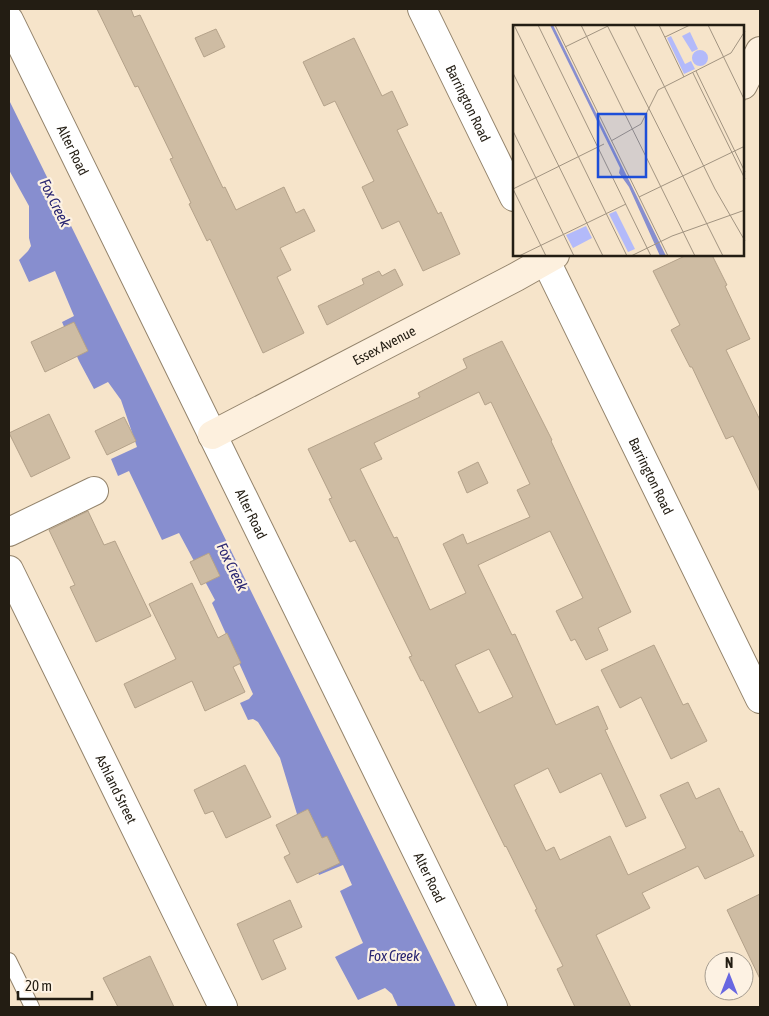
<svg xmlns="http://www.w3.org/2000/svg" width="769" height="1016" font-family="'Asap Condensed',sans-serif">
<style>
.water{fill:#878ecf}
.building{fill:#cebca3;stroke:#b4a28a;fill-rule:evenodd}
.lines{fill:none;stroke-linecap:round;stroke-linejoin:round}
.lane-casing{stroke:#93836b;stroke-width:16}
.street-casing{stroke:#93836b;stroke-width:30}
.secondary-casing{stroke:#93836b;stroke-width:30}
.lane{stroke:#fff;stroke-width:14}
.street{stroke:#fff;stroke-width:28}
.secondary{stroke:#fdf0de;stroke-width:28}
.labels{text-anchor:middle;stroke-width:4.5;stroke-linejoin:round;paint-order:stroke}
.street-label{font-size:14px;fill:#231d13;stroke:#fdf2e3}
.water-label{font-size:15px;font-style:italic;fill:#2a2672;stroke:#fdf2e3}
.inset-road{fill:none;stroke:#a29481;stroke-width:1}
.view{fill:#1d4ed8;fill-opacity:0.15;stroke:#1d4ed8;stroke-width:2.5}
.inset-edge{fill:none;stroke:#231d13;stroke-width:2.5}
</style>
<rect width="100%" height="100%" fill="#f6e4ca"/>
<!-- water -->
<path class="water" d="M 9,100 L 456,1007 L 398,1007 L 392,994 L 385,988 L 358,1000 L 335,957 L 363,943 L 340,891 L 352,885 L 343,865 L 319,875 L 300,824 L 280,758 L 258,722 L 253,719 L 248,720 L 240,703 L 249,699 L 253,694 L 212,603 L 215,600 L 179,533 L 162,540 L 129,471 L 118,476 L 111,459 L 137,447 L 121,400 L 108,382 L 94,389 L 79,361 L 62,322 L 74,316 L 55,271 L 29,282 L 19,260 L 28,251 L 31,246 L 29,238 L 29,206 L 9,170 Z"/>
<!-- building -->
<path class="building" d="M 97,9 L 131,9 L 134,17 L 140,15 L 223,188 L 225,187 L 236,210 L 284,187 L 296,213 L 304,209 L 315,231 L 280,248 L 291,270 L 277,277 L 304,333 L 263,353 L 210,239 L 207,241 L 189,204 L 191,203 L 170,159 L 173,158 L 138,86 L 135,87 Z
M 216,29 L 225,47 L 204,57 L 195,38 Z
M 354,38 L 382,96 L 392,91 L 408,125 L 397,130 L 438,214 L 441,212 L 460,254 L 423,271 L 399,221 L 382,229 L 362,187 L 374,181 L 335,101 L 324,106 L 303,62 Z
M 687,255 L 712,255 L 727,285 L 725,286 L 750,339 L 726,350 L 760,420 L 760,492 L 733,436 L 726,439 L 692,367 L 690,367 L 671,330 L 680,325 L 653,271 Z
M 395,269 L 403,285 L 327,325 L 318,306 L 364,284 L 362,279 L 379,271 L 382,276 Z
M 74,322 L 88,351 L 45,372 L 31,342 Z
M 502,341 L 552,440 L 551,441 L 631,612 L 598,628 L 608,650 L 586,660 L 575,639 L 571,641 L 556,611 L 583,598 L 550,531 L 478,565 L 512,635 L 515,634 L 556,725 L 598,706 L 608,729 L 605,730 L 646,818 L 626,827 L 601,773 L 560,793 L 548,768 L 514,785 L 546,851 L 554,847 L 560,860 L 610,836 L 628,875 L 686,848 L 660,795 L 688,782 L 696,799 L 719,788 L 740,832 L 742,831 L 754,856 L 705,879 L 698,866 L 642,893 L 650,908 L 596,935 L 631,1007 L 575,1007 L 557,969 L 563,966 L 535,910 L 537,909 L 506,846 L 505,847 L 423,680 L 421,681 L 409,657 L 412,656 L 355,540 L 350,542 L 329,499 L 332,498 L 308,449 L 420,397 L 418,393 L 467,368 L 463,359 ZM 479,392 L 485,405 L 491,402 L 530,484 L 517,490 L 530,517 L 467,544 L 463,534 L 443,544 L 466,593 L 430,610 L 397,537 L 394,538 L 360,469 L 382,459 L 374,443 ZM 489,649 L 513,697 L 479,713 L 455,665 Z
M 49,414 L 70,458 L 31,477 L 9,433 Z
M 124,417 L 136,441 L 107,455 L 95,431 Z
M 478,462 L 488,483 L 467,493 L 458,472 Z
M 88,511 L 104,545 L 115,541 L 151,616 L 96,642 L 70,587 L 75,585 L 49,530 Z
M 209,553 L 220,576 L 201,585 L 190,562 Z
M 192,583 L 218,638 L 227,633 L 241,663 L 233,667 L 245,692 L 205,711 L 192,681 L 135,708 L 124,684 L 176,659 L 149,604 Z
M 654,645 L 683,705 L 688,703 L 707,741 L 671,759 L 641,697 L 620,708 L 601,670 Z
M 245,765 L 271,817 L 226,838 L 213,811 L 205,814 L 194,790 Z
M 308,809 L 322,838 L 327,836 L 340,863 L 297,883 L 284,857 L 290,854 L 276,825 Z
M 760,894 L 760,979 L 727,910 Z
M 290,900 L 302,927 L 273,940 L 286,969 L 262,980 L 237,924 Z
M 150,956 L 174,1007 L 118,1007 L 103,978 Z"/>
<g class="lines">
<!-- lane casing -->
<g class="lane-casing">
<path id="lane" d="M 9,960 L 32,1007"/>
</g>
<!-- street casing -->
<g class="street-casing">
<g id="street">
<path id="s1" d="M 422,9 L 514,197"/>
<path id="s2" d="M 9,20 L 493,1007"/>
<path id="s3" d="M 543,255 L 760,699"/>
<path d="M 9,532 L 94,491"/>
<path id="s4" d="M 9,570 L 223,1007"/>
</g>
</g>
<!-- secondary casing -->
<g class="secondary-casing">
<g id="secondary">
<path d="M 743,85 L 760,51"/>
<path id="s5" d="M 212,435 L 516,277 L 555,255"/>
</g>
</g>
<!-- lane -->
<use href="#lane" class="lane"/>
<!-- street -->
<use href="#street" class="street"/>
<!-- secondary -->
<use href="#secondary" class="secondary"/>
</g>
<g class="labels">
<!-- street labels -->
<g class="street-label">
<text dy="5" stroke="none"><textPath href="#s1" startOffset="105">Barrington Road</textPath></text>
<text dy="5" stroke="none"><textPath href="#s2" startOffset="145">Alter Road</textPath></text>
<text dy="5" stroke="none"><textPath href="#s5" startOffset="194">Essex Avenue</textPath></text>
<text dy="5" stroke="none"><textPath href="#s3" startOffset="246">Barrington Road</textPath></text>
<text dy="5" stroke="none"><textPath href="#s2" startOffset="550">Alter Road</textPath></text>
<text dy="5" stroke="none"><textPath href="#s4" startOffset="244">Ashland Street</textPath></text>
<text dy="5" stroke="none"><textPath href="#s2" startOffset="955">Alter Road</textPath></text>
</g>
<!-- water labels -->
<g class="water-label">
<text transform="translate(55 203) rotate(64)" y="5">Fox Creek</text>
<text transform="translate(232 567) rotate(64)" y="5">Fox Creek</text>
<text x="394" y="961">Fox Creek</text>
</g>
</g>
<!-- overview -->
<g transform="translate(513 25)">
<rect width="231" height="231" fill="#f6e4ca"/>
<path d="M 177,7 L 185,24 L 179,27 L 169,11 ZM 158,11 L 172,39 L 178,36 L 182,44 L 171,49 L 154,13 ZM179 33a8 8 0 1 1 16 0a8 8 0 1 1-16 0ZM 103,186 L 122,224 L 115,227 L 96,189 ZM 73,201 L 79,213 L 60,223 L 53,210 Z" fill="#b3bafa"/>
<path d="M 37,0 L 40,0 L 153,231 L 147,231 L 116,162 L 106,148 L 107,143 Z" fill="#878ecf"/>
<path class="inset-road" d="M 1,0 L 114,231M 25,0 L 138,231M 42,0 L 155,231M 68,0 L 182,231M 94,0 L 210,231M 121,0 L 202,164 L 232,216M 146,0 L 171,52M 195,0 L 232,76M 152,12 L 177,0M 52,22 L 95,1M 183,46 L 232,147M 0,48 L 90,231M 180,48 L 232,154M 0,106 L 61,231M 98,116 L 128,99 L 145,65 L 218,28 L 232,6M 0,164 L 91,119M 0,164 L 33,231M 126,172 L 232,121M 159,211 L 232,185M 6,231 L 113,179M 118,231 L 159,211"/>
<path class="view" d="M 85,89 L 133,89 L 133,152 L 85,152 Z"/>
<rect width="231" height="231" class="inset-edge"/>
</g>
<!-- border -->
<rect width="769" height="1016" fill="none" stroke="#231d13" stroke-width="20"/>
<!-- north arrow -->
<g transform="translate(729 976)"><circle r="24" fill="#fdf2e3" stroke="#a69d90"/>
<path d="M0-4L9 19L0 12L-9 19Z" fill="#6867e1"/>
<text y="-8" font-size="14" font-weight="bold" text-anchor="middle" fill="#231d13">N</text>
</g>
<!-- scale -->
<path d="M18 991v8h74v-8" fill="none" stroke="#231d13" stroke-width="2.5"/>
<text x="25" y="991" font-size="15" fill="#231d13" stroke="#fdf2e3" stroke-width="4" paint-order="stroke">20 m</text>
</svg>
